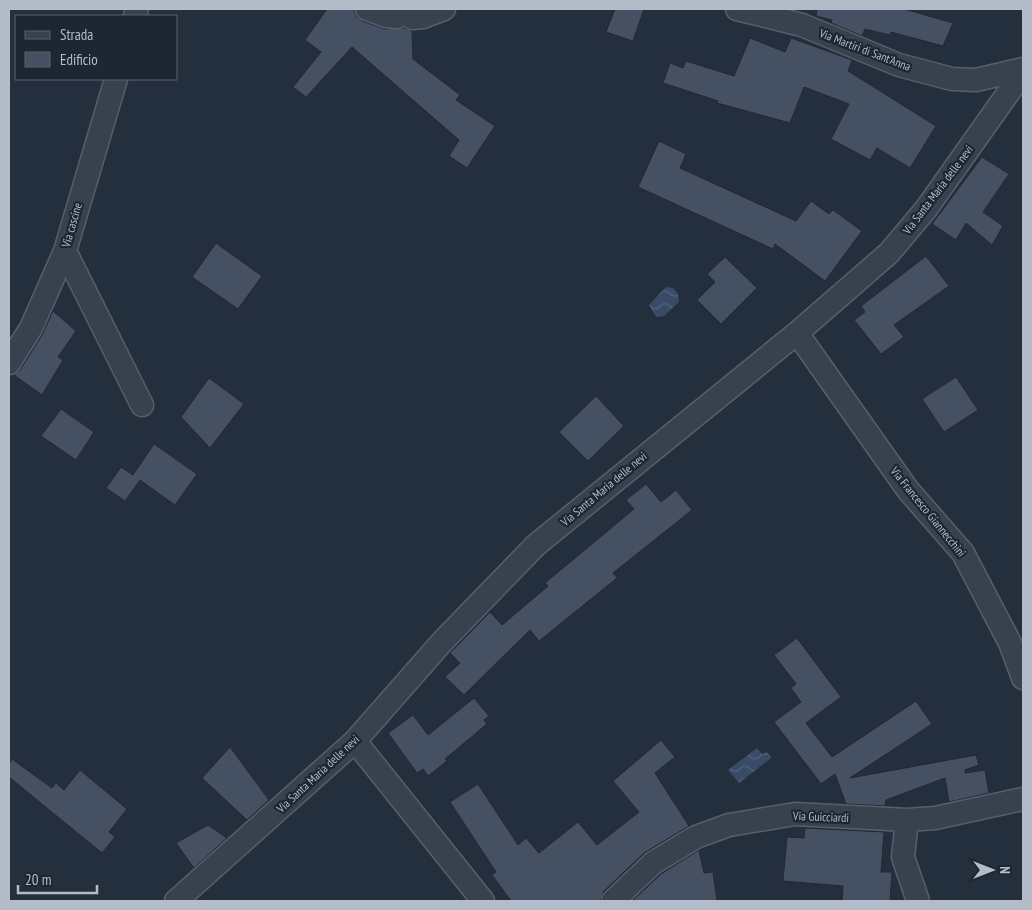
<svg xmlns="http://www.w3.org/2000/svg" width="1032" height="910" font-family="'PT Sans Narrow',sans-serif">
<style>
.water{fill:url(#water-waves)}
.building{fill:#455162;stroke:#1f2835}
.lines{fill:none;stroke-linecap:round;stroke-linejoin:round}
.minor-casing{stroke:#565f6c;stroke-width:25}
.minor{stroke:#38414e;stroke-width:22}
.labels{text-anchor:middle;stroke-width:4.5;stroke-linejoin:round;paint-order:stroke}
.street-label{font-size:12px;fill:#b4bcc9;stroke:#1d2633}
</style>
<defs>
<pattern id="water-waves" width="16" height="10" patternUnits="userSpaceOnUse" patternTransform="scale(1.25)"><rect width="16" height="10" fill="#394c67"/><path d="M0 5q4-4 8 0t8 0" fill="none" stroke="#53647b"/></pattern>
</defs>
<rect width="100%" height="100%" fill="#242f3e"/>
<!-- water -->
<path class="water" d="M 666,287 L 673,288 L 678,294 L 679,302 L 664,316 L 656,317 L 649,305 Z
M 757,748 L 762,754 L 767,752 L 771,758 L 739,783 L 728,770 Z"/>
<!-- building -->
<path class="building" d="M 327,9 L 353,9 L 357,17 L 362,21 L 385,29 L 404,28 L 412,31 L 413,59 L 460,95 L 456,100 L 495,126 L 467,168 L 449,156 L 459,140 L 352,47 L 306,97 L 293,87 L 321,52 L 305,40 Z
M 615,9 L 644,9 L 633,41 L 606,32 Z
M 817,9 L 904,9 L 953,23 L 943,46 L 891,32 L 890,35 L 865,29 L 862,36 L 831,23 L 832,20 L 816,16 Z
M 750,38 L 785,52 L 791,38 L 852,60 L 848,71 L 936,126 L 910,168 L 877,148 L 870,160 L 831,139 L 849,104 L 804,87 L 790,123 L 717,103 L 718,101 L 663,83 L 670,63 L 683,68 L 686,61 L 734,76 Z
M 659,141 L 686,154 L 680,168 L 796,221 L 811,201 L 829,214 L 833,210 L 862,231 L 825,281 L 775,244 L 773,249 L 638,187 Z
M 982,157 L 1009,174 L 983,212 L 1003,226 L 992,245 L 966,223 L 956,240 L 932,224 Z
M 216,243 L 262,276 L 238,309 L 192,277 Z
M 926,256 L 949,286 L 894,325 L 904,337 L 881,354 L 854,320 L 865,312 L 861,306 Z
M 725,257 L 757,288 L 721,324 L 697,300 L 715,282 L 707,274 Z
M 53,311 L 76,331 L 58,357 L 63,360 L 42,395 L 14,375 L 20,370 L 42,335 Z
M 956,377 L 978,410 L 944,432 L 922,399 Z
M 209,378 L 244,404 L 210,448 L 181,417 Z
M 596,396 L 624,426 L 588,461 L 559,432 Z
M 61,409 L 94,432 L 76,460 L 41,436 Z
M 154,444 L 197,474 L 175,505 L 140,480 L 125,501 L 106,488 L 121,467 L 133,475 Z
M 646,484 L 661,502 L 676,490 L 692,510 L 613,573 L 617,578 L 539,641 L 530,630 L 464,695 L 445,677 L 460,663 L 450,653 L 490,612 L 502,625 L 548,586 L 545,583 L 634,509 L 626,500 Z
M 797,638 L 841,697 L 806,723 L 832,757 L 916,701 L 932,724 L 850,778 L 976,755 L 979,765 L 965,770 L 965,773 L 985,770 L 989,793 L 949,802 L 945,778 L 886,800 L 885,806 L 846,804 L 835,774 L 821,784 L 774,722 L 801,702 L 791,688 L 796,684 L 774,655 Z
M 474,698 L 489,716 L 484,720 L 487,724 L 445,759 L 447,761 L 428,776 L 423,769 L 417,773 L 388,733 L 413,715 L 428,735 Z
M 661,740 L 675,757 L 655,773 L 689,826 L 644,853 L 604,891 L 600,901 L 511,901 L 492,875 L 496,872 L 450,802 L 478,784 L 518,845 L 526,838 L 539,853 L 578,822 L 597,845 L 639,812 L 613,781 Z
M 230,747 L 269,800 L 247,820 L 202,778 Z
M 12,759 L 52,788 L 56,783 L 64,790 L 80,770 L 127,809 L 109,832 L 115,837 L 102,853 L 9,777 L 9,764 Z
M 208,825 L 227,838 L 194,868 L 176,843 Z
M 805,828 L 884,832 L 881,872 L 892,872 L 890,901 L 842,901 L 843,886 L 783,881 L 787,837 L 804,838 Z
M 699,850 L 704,873 L 713,872 L 717,901 L 632,901 L 661,874 Z"/>
<g class="lines">
<!-- minor casing -->
<g class="minor-casing">
<path id="minor" d="M 367,9 L 386,16 L 397,17
M 737,9 L 802,25 L 899,65 L 952,79 L 976,80 L 1023,69
M 135,16 L 137,9
M 412,18 L 423,17 L 444,9
M 65,251 L 142,405
M 797,333 L 908,490 L 963,553 L 1010,643 L 1023,678
M 9,363 L 31,328 L 65,251 L 116,79
M 355,741 L 483,901
M 907,820 L 903,857 L 918,901
M 176,901 L 355,741 L 442,642 L 536,545 L 797,333 L 889,253 L 926,209 L 1023,72
M 613,901 L 653,863 L 696,837 L 729,825 L 795,814 L 907,820 L 935,818 L 1023,799"/>
</g>
<!-- minor -->
<use href="#minor" class="minor"/>
</g>
<g class="labels">
<!-- street labels -->
<g class="street-label">
<text transform="translate(865 50) rotate(21)" y="4">Via Martiri di Sant'Anna</text>
<text transform="translate(938 190) rotate(-53)" y="4">Via Santa Maria delle nevi</text>
<text transform="translate(72 225) rotate(-74)" y="4">Via cascine</text>
<text transform="translate(604 489) rotate(-40)" y="4">Via Santa Maria delle nevi</text>
<text transform="translate(928 512) rotate(51)" y="4">Via Francesco Giannecchini</text>
<text transform="translate(318 774) rotate(-43)" y="4">Via Santa Maria delle nevi</text>
<text transform="translate(821 817) rotate(2)" y="4">Via Guicciardi</text>
</g>
</g>
<!-- border -->
<rect width="1032" height="910" fill="none" stroke="#b4bcc9" stroke-width="20"/>
<!-- legend -->
<rect x="15" y="15" width="162" height="65" fill="#1d2633" stroke="#59626f"/>
<rect x="25" y="31" width="25" height="8" fill="#38414e" stroke="#59626f"/>
<text x="60" y="40" font-size="15" fill="#b4bcc9">Strada</text>
<rect x="25" y="52" width="25" height="15" fill="#455162" stroke="#59626f"/>
<text x="60" y="65" font-size="15" fill="#b4bcc9">Edificio</text>
<!-- north arrow -->
<g transform="translate(992 870) rotate(90)" stroke="#1d2633" stroke-width="4" paint-order="stroke">
<path d="M0-4L9 19L0 12L-9 19Z" fill="#b4bcc9"/>
<text y="-8" font-size="14" font-weight="bold" text-anchor="middle" fill="#b4bcc9">N</text>
</g>
<!-- scale -->
<path d="M18 885v8h79v-8" fill="none" stroke="#b4bcc9" stroke-width="2.5"/>
<text x="25" y="885" font-size="15" fill="#b4bcc9" stroke="#1d2633" stroke-width="4" paint-order="stroke">20 m</text>
</svg>
